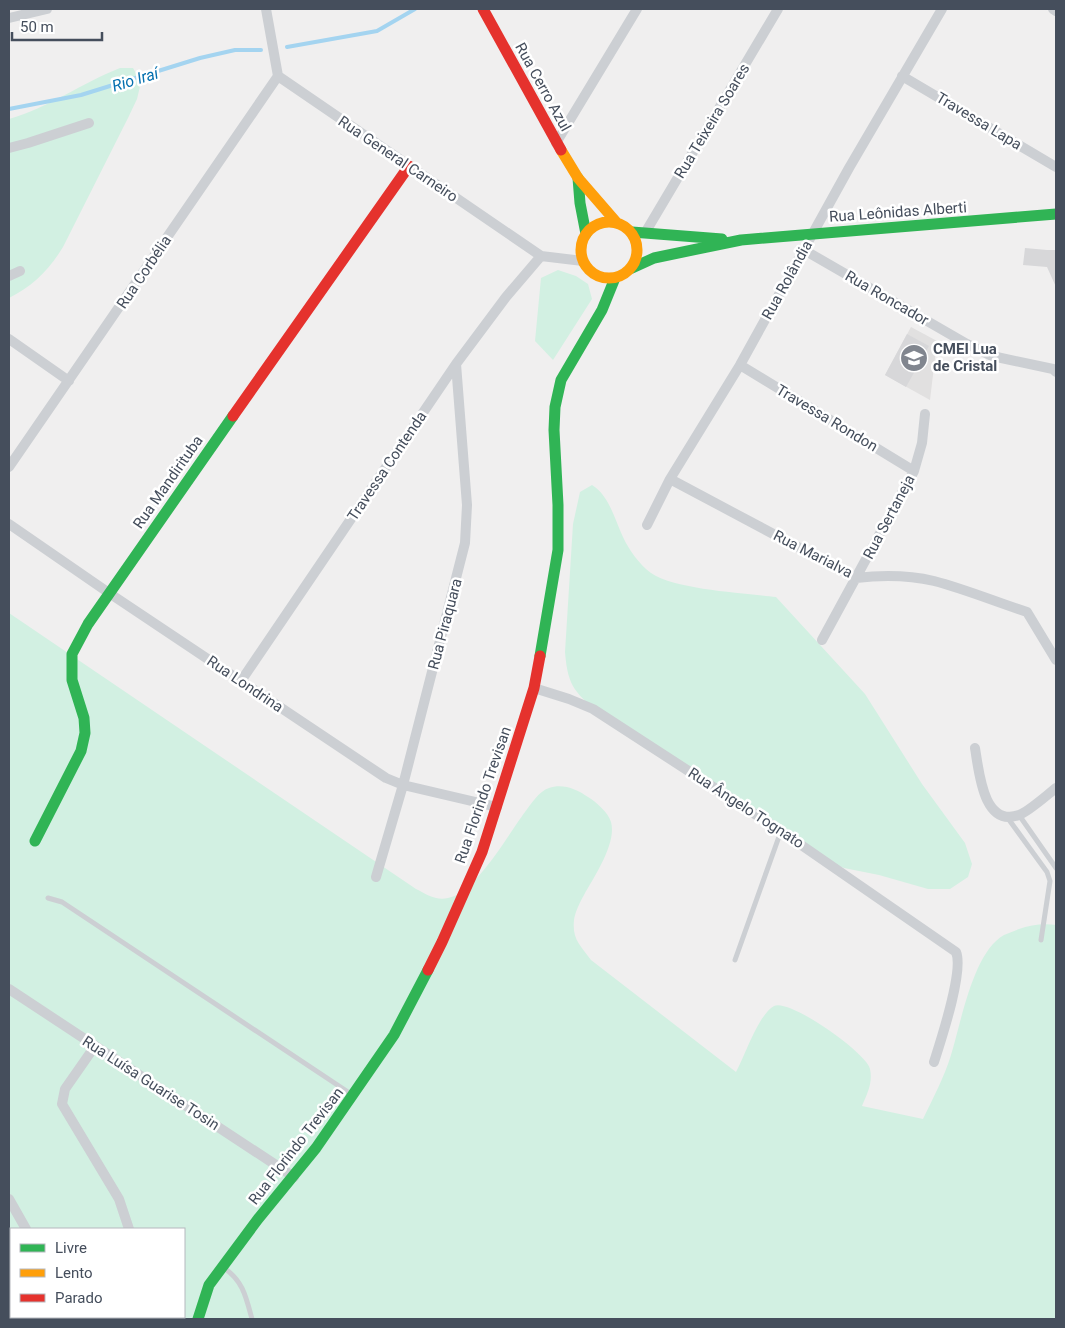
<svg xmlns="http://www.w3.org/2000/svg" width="1065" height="1328" font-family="Roboto,sans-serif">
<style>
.education{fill:#e1e0e0}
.green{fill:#d2f0e2;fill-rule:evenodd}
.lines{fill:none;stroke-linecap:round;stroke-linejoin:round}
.stream{stroke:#a4d4f0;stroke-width:4}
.building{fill:#d7d7d9}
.lane{stroke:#cccfd3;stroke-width:5}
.street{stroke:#cccfd3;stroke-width:10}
.fast{stroke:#30b455;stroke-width:11}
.slow{stroke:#ff9f0a;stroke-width:11}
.jam{stroke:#e5322d;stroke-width:11}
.labels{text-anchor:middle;stroke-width:5;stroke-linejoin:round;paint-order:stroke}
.street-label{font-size:15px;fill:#454e5c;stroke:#fff}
.poi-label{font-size:15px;font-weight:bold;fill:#454e5c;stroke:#fff;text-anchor:start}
.water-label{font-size:16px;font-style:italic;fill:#0570af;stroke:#fff}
</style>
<rect width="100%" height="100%" fill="#f0efef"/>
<!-- education -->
<path class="education" d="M 911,327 L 937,341 L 930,400 L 885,375 Z"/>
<!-- green -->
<path class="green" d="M 120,68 L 133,68 L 141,82 L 137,99 L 128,118 L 63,247 C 49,270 33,286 9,298 L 9,119 C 48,108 82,83 120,68 Z
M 558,270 L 576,276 L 588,284 L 592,299 L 553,360 L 535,341 L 541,278 Z
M 592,485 C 609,495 615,520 623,537 C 629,550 639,564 651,573 C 676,590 745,593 776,597 L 865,694 L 922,784 L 965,843 L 972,864 L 968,877 L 950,889 L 928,889 L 879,875 L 844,868 L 830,862 L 603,716 C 576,693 568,689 565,652 L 573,524 L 580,492 Z
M 9,613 L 416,889 C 426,894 436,901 448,898 C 475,894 509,833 525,812 C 531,804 539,791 549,788 C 562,783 577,789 588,797 C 596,802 608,812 611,822 C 617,843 594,877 584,895 C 580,902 575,912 574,920 C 572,939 580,945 591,960 L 736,1072 C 745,1056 758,1015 774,1006 C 789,998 867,1053 870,1069 C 873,1083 867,1094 862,1106 L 923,1119 C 933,1098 944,1078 951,1055 C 961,1023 973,952 1004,935 C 1009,933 1014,931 1019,929 C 1030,925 1044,923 1056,925 L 1056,1319 L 9,1319 ZM 11,1229 L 184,1229 L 184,1317 L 11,1317 Z"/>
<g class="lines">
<!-- stream -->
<path class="stream" d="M 287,47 L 377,31 L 415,9
M 9,109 L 81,95 L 200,58 L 235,50 L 261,50"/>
</g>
<!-- building -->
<path class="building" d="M 1025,248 L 1047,250 L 1056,250 L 1056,287 L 1047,267 L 1023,265 Z
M 907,334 L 929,346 L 906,387 L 885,375 Z"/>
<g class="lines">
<!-- lane -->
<path class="lane" d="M 1019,815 L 1056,868
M 1007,817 L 1047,872 L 1050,881 L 1041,940
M 48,898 L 62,902 L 351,1094
M 735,960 L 781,831
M 224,1268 C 243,1281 246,1297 252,1319"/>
<!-- street -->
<path class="street" d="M 266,9 L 278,76 L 541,256 L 583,261
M 1053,9 L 1056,11
M 9,18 L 47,9
M 902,76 L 1056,167
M 556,143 L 637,9
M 9,148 L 28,143 L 89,123
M 645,233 L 778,9
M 804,250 L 967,344 L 992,356 L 1053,369 L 1056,372
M 9,276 L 20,271
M 9,339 L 69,381
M 740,365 L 914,471
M 9,467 L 278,76
M 670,479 L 856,578 C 882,575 908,575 934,581 C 965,589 996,602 1027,612 L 1056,660
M 9,524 L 109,593 L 386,778 L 403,785 L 497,807
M 647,525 L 670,479 L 740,365 L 849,168 L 942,9
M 822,640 L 914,471 L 922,443 L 925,414
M 241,681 L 456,364 L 506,297 L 541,256
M 534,688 L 569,699 L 593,709 L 781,831 L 956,952 C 964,971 941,1040 934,1062
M 975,748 C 979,771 983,828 1019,815 C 1028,812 1047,795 1056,788
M 376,877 L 403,785 L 465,543 L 467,505 L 456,364
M 9,989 L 294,1177
M 95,1046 L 65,1089 L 62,1104 L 119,1199 L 129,1229
M 9,1199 L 26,1229
M 39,1319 L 39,1317
M 135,1319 L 135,1317"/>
<!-- fast -->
<path class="fast" d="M 578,178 L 580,203 L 586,234
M 632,232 L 722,239
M 632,268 L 654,258 L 741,240 L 1056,214
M 540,656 L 558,550 L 558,505 L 554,430 L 555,407 L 561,380 L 602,310 L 615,278
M 35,841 L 81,751 L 85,733 L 84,718 L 72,680 L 72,654 L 88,624 L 233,416
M 198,1319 L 209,1285 L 258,1219 L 316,1148 L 394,1035 L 428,970"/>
<!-- slow -->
<path class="slow" d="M 561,150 L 578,178 L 617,223
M581 250a28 28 0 1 1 56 0a28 28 0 1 1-56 0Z"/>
<!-- jam -->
<path class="jam" d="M 483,9 L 561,150
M 233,416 L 409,166
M 428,970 L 442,942 L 482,852 L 534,688 L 540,656"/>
</g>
<!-- icons -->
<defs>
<g id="school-disc" transform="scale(1.4375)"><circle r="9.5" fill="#81868f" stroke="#fff"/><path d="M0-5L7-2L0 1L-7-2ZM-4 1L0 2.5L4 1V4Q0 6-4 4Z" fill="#fff"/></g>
</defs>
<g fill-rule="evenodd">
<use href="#school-disc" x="914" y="358"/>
</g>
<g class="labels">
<!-- street labels -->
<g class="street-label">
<text transform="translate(543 87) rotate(61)" y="5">Rua Cerro Azul</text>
<text transform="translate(712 121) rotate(-59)" y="5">Rua Teixeira Soares</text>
<text transform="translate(979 121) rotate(31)" y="5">Travessa Lapa</text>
<text transform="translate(398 159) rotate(34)" y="5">Rua General Carneiro</text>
<text transform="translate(898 212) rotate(-4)" y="5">Rua Leônidas Alberti</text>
<text transform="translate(144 272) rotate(-56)" y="5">Rua Corbélia</text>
<text transform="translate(787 280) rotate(-61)" y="5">Rua Rolândia</text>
<text transform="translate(887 298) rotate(30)" y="5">Rua Roncador</text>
<text transform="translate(827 418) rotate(31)" y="5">Travessa Rondon</text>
<text transform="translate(387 466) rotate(-56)" y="5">Travessa Contenda</text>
<text transform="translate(168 482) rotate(-55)" y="5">Rua Mandirituba</text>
<text transform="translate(889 517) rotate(-62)" y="5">Rua Sertaneja</text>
<text transform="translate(813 554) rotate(27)" y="5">Rua Marialva</text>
<text transform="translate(445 624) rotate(-75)" y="5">Rua Piraquara</text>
<text transform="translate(245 684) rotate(34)" y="5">Rua Londrina</text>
<text transform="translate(483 795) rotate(-71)" y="5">Rua Florindo Trevisan</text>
<text transform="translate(746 808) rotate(33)" y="5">Rua Ângelo Tognato</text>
<text transform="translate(151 1083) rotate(33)" y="5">Rua Luísa Guarise Tosin</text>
<text transform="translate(296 1146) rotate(-52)" y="5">Rua Florindo Trevisan</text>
</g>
<!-- poi labels -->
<g class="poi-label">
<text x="933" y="354">CMEI Lua<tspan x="933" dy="17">de Cristal</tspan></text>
</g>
<!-- water labels -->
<g class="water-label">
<text transform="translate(135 79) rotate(-17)" y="6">Rio Iraí</text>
</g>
</g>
<!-- border -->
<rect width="1065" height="1328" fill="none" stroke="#454e5c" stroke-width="20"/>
<!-- legend -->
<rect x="10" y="1228" width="175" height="90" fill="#ffffff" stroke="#b5b8be"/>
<rect x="20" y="1244" width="25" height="8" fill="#30b455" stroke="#b5b8be"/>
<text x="55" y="1253" font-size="15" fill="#454e5c">Livre</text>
<rect x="20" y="1269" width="25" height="8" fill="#ff9f0a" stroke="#b5b8be"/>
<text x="55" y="1278" font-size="15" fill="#454e5c">Lento</text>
<rect x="20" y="1294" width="25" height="8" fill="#e5322d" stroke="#b5b8be"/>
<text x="55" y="1303" font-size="15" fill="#454e5c">Parado</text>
<!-- scale -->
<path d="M12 32v8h90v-8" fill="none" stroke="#454e5c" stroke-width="2.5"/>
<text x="20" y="32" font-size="15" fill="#454e5c" stroke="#ffffff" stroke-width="4" paint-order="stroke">50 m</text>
</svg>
